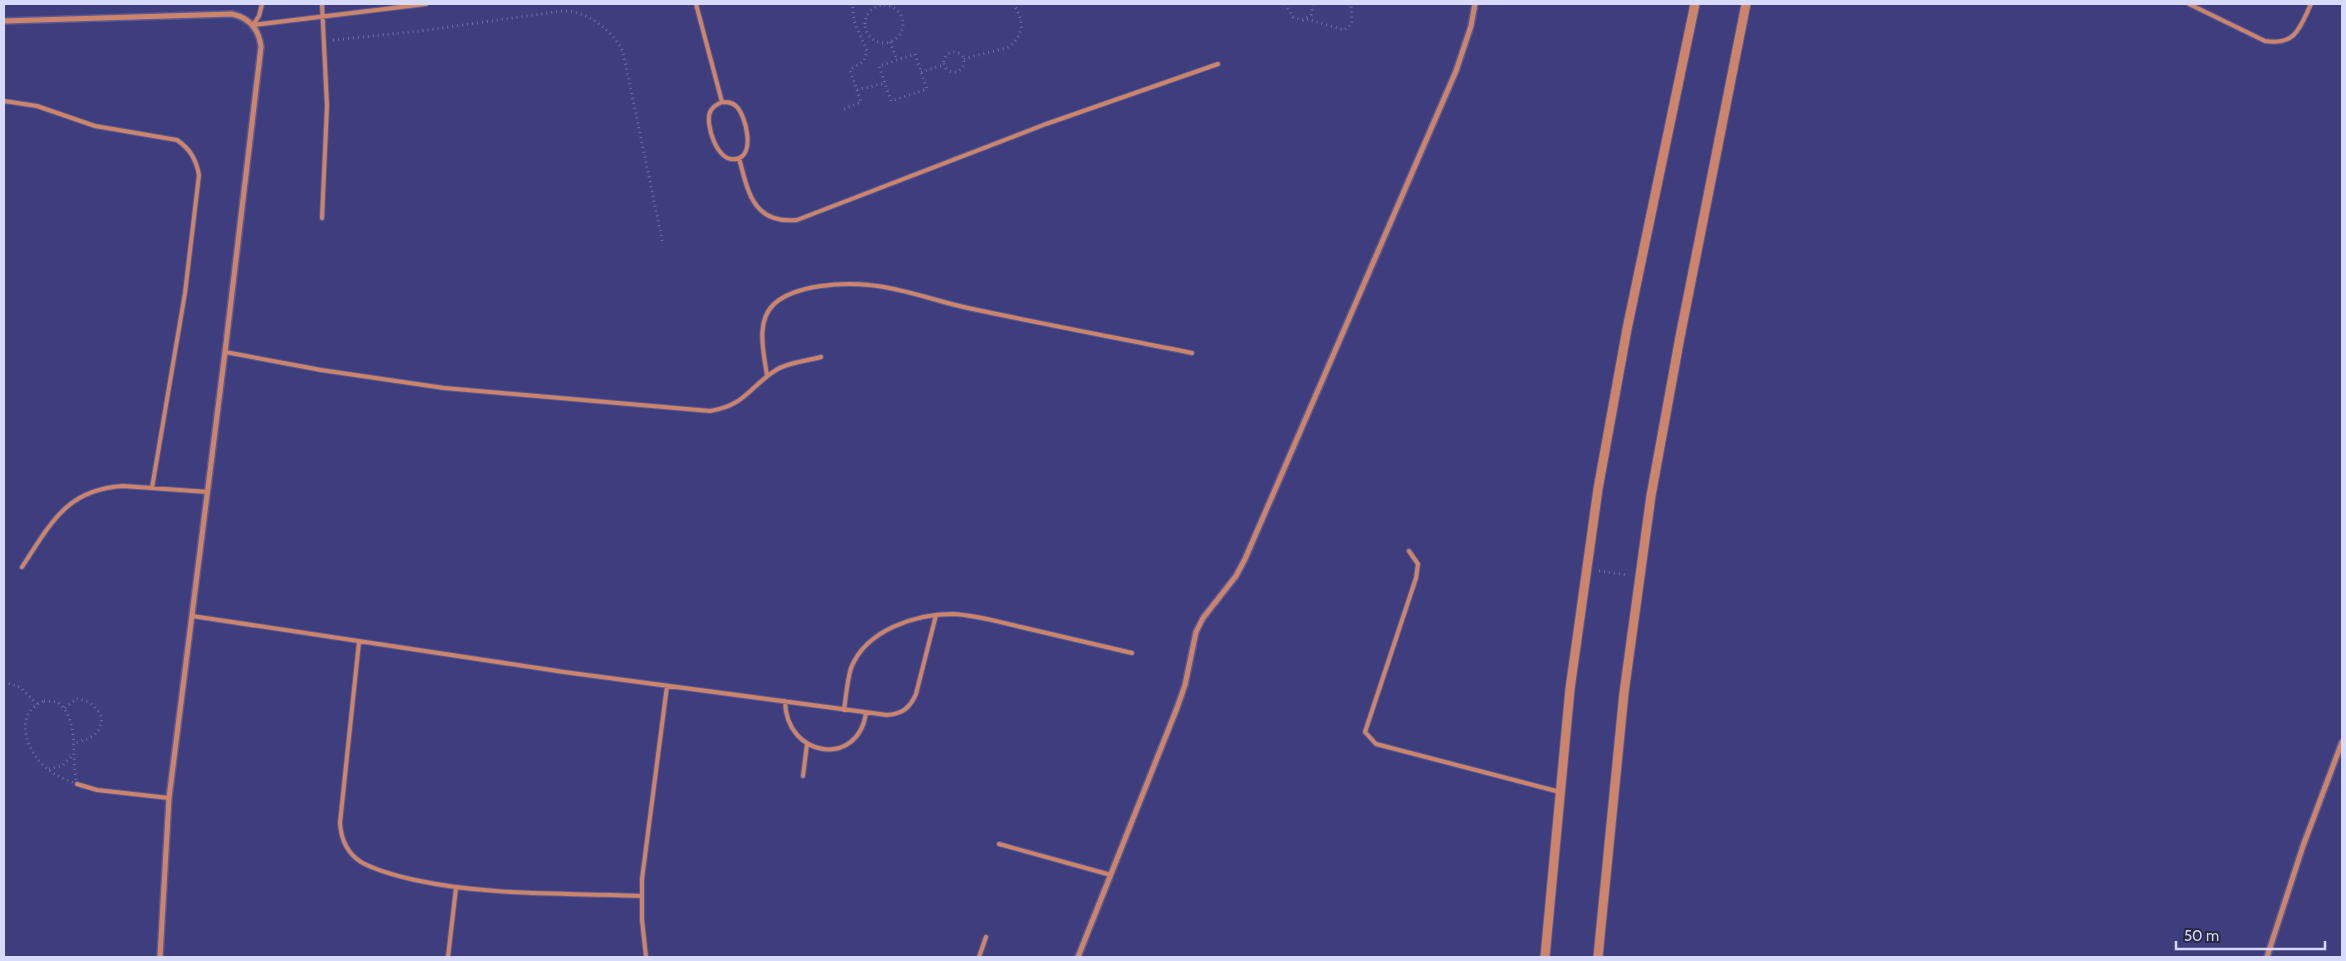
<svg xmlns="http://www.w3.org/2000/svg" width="2346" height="961" font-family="Cabin,sans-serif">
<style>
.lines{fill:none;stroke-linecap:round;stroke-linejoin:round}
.service-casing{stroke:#5a5993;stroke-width:6}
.minor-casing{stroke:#5a5993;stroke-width:8}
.tertiary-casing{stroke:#5a5993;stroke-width:11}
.path{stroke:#6f6fa5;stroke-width:3;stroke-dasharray:1 4;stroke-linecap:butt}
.service{stroke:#cc846a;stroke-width:4}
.minor{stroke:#cc846a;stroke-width:5}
.tertiary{stroke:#cc846a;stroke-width:9}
</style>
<rect width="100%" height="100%" fill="#3e3d7d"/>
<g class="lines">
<!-- service casing -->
<g class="service-casing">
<path id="service" d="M 696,4 L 722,102
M 2189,4 L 2265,41 C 2296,46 2300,27 2311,4
M 253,25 L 426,4
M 253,25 L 259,16 L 262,4
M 4,101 L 37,106 L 95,126 L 177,140 C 190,149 196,159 199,175 L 185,293 L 152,488
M 722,102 C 727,102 732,102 736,106 C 746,115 756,156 736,159 C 717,163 705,124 710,112 C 713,106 717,104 722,102 Z
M 739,158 C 748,192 753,224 797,220 L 1046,124 L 1218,64
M 322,218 L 327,106 L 322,4
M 225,352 L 321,370 L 444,388 L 710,411 C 746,405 749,387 776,370 C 789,362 807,361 821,357
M 767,376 C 764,353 755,322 774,304 C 795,285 842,282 869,285 C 903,288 935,301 968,308 C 1043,324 1117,338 1192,353
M 1409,551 L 1418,564 L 1416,578 L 1365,732 L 1376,744 L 1560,792
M 22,567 C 50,525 66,489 123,486 L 208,492
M 192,616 L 564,672 L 887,715 C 902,714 910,708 916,694 L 936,615
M 359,642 L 340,823 C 341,839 347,853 361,862 C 377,871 397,876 415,880 C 489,896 566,893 641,896
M 785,701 C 786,758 858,768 866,713
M 844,710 C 846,697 847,681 851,668 C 866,630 915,614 953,614 C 976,615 999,622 1021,627 C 1058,636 1095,644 1132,653
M 803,776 L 807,744
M 77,784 L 97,790 L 169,798
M 999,844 L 1111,875
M 448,957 L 456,888
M 646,957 L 642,920 L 642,879 L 667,686
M 979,957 L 986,937"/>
</g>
<!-- minor casing -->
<g class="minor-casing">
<path id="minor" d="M 4,21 L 232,14 C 250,18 259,29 261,47 L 225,352 L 169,798 L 160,957
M 1078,957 L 1177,708 L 1185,685 L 1196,632 L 1203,618 L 1236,576 L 1245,559 L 1456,71 L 1471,26 L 1475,4
M 2267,957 L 2303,846 L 2342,742"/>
</g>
<!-- tertiary casing -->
<g class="tertiary-casing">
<path id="tertiary" d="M 1545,957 L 1570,689 L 1598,489 L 1627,329 L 1695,4
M 1598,957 L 1624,693 L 1651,496 L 1680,337 L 1746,4"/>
</g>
<!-- path -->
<path class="path" d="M 1285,4 L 1293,17 L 1303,20 L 1311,15 L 1313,4
M865 24a19 19 0 1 1 38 0a19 19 0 1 1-38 0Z
M 1307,19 L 1344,30 L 1352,24 L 1351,4
M 333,40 L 420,31 L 562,11 C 586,10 613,30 623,52 L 663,244
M 890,42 L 897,60
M944 62a10 10 0 1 1 20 0a10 10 0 1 1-20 0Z
M 915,54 L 927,89 L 891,101 L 879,66 Z
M 964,59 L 1009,47 C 1025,34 1024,20 1013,4
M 921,72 L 944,65
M 857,90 L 885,83
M 844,109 L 861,102 L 850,70 L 864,61 L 867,51 L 854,21 L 852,4
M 1599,571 L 1627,575
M 4,682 L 20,687 L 37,704
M 44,701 L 58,702 C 81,722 70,757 77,784 C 68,780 57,777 49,770 C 27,754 11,714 44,701 Z
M 65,708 L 76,699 C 91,699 109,716 98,731 C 93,739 81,740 73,744
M 49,769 L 62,766 L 72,756"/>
<!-- service -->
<use href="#service" class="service"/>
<!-- minor -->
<use href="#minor" class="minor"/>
<!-- tertiary -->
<use href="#tertiary" class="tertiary"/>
</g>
<!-- border -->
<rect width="2346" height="961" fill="none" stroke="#d7daf9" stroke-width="10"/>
<!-- scale -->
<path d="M2176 941v8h149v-8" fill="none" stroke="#d7daf9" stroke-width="2.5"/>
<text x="2184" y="941" font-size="15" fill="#d7daf9" stroke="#282946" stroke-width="4" paint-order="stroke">50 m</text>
</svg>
